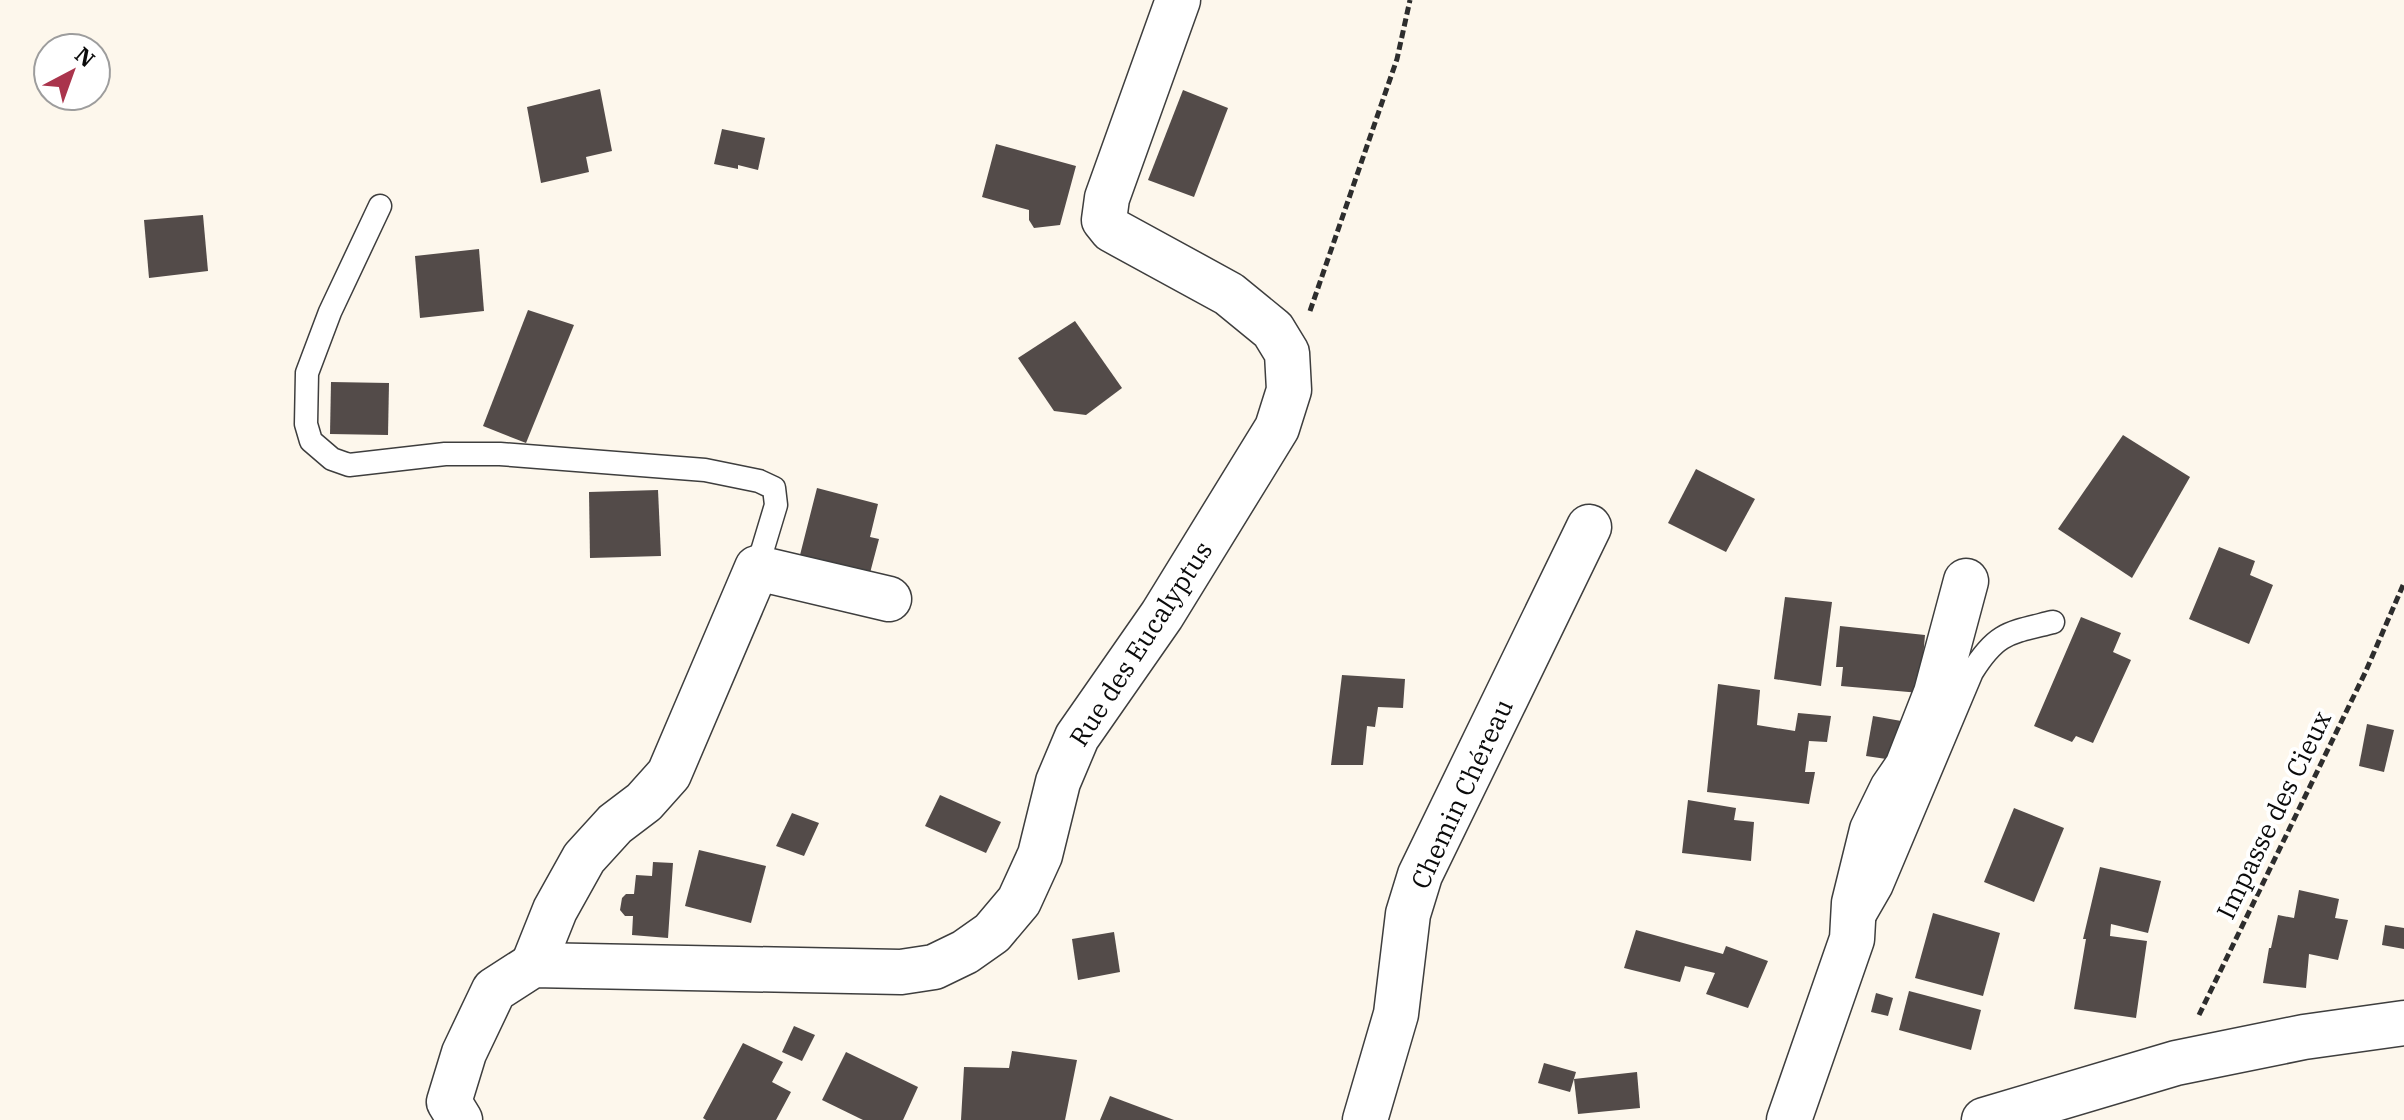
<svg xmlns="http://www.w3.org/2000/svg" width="2404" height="1120" font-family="'IBM Plex Serif',serif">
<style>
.building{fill:#534b49}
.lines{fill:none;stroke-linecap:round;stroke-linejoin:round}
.service-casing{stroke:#3e3e3e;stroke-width:25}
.minor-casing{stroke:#3e3e3e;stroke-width:47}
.tertiary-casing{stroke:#3e3e3e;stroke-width:47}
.path{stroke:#2d2d2d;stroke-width:5;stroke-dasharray:8 4;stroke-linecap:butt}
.service{stroke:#fff;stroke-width:22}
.minor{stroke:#fff;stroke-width:44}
.tertiary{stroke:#fff;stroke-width:44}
.labels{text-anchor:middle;stroke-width:8;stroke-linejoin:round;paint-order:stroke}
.street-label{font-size:26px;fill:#0b0b0b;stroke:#fff}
</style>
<rect width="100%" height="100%" fill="#fdf7ec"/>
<g class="building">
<polygon points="600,89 612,151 586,157 589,172 541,183 527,107"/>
<polygon points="1183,90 1228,108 1194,197 1148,180"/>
<polygon points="722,129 765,138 758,170 738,165 738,169 714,164"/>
<polygon points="996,144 1076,166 1060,225 1034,228 1029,220 1029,210 982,197"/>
<polygon points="203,215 208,271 149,278 144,220"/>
<polygon points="479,249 484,311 420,318 415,256"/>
<polygon points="528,310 574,325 526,443 483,426"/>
<polygon points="1075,321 1122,388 1086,415 1054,411 1018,358"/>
<polygon points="331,382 389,383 388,435 330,434"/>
<polygon points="2123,435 2190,477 2132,578 2058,529"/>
<polygon points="1696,469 1755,499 1726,552 1668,523"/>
<polygon points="817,488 878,504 870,537 879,539 870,573 800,555"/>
<polygon points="658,490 661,556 590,558 589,492"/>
<polygon points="2219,547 2255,561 2250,575 2273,585 2249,644 2189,619"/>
<polygon points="1785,597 1832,602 1821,686 1774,679"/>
<polygon points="2081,617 2121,633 2113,652 2131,660 2093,743 2076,736 2072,742 2034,726"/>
<polygon points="1840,626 1925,635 1920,693 1841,686 1843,667 1836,667"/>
<polygon points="1342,675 1405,679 1403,708 1378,707 1375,727 1367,726 1363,765 1331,765"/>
<polygon points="1718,684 1760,690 1757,725 1795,731 1798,713 1831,716 1827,742 1809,741 1805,772 1815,772 1809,804 1707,792"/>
<polygon points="1873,716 1907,722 1900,761 1866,756"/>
<polygon points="2367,724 2394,730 2384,772 2359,766"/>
<polygon points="940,795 1001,822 986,853 925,826"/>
<polygon points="1688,800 1736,808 1734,820 1754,822 1751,861 1682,853"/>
<polygon points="2014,808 2064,828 2034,902 1984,882"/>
<polygon points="792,813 819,823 804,856 776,846"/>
<polygon points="699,850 766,866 751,923 685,906"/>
<polygon points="653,862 673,863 668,938 632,935 633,916 625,916 620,910 622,898 626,894 634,894 636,875 652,876"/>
<polygon points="2100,867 2161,881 2148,933 2111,924 2110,936 2147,941 2136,1018 2074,1009 2086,939 2083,939"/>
<polygon points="2299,890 2339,899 2335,918 2348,920 2338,960 2309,954 2306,988 2263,983 2269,948 2271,948 2278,915 2294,918"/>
<polygon points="1933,913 2000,933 1983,996 1915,978"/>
<polygon points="2385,925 2404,928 2404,949 2382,945"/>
<polygon points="1636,930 1723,954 1726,946 1768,961 1748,1008 1706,994 1715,973 1685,966 1680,982 1624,968"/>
<polygon points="1114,932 1120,972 1078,980 1072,939"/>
<polygon points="1909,991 1981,1010 1971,1050 1899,1030"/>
<polygon points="1876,993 1893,998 1888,1016 1871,1012"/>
<polygon points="794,1026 815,1035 802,1061 782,1052"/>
<polygon points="743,1043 783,1062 772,1082 791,1092 776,1120 706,1120 703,1118"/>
<polygon points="1012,1051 1077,1060 1065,1120 961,1120 964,1067 1009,1068"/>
<polygon points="846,1052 918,1087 903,1120 863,1120 822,1100"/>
<polygon points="1544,1063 1576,1072 1570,1092 1538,1083"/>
<polygon points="1637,1072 1640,1108 1578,1114 1574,1079"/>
<polygon points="1110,1096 1174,1120 1100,1120"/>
</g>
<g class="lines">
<defs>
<g id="service">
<polyline points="380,206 330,312 307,373 306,424 311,441 332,459 349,465 445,454 500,454 705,470 759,481 774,488 776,505 757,568"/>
<path d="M1866 914 1881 888 1972 672C1997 632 2009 633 2053 622"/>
</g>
<g id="minor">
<polyline points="533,965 555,910 584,858 615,824 644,802 669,774 757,568 889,599"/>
<polyline points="460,1120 449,1102 464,1053 494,990 533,965 901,972 934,967 965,952 992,933 1019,901 1040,855 1058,782 1077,737 1162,615 1277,428 1289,390 1287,353 1273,330 1229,294 1112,230 1104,220 1107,198 1178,0"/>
<polyline points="1365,1120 1396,1014 1408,914 1420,875 1589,527"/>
<polyline points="1789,1120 1852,939 1854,903 1872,830 1892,789 1907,767 1936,693 1966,581"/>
</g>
<polyline id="tertiary" points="1984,1120 2176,1063 2304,1037 2404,1023"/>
</defs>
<use href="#service" class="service-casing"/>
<use href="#minor" class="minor-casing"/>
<use href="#tertiary" class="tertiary-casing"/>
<g class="path">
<polyline points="1310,311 1397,59 1410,0"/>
<polyline points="2199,1015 2365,673 2404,583"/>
</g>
<use href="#service" class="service"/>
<use href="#minor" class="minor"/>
<use href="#tertiary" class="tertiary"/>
</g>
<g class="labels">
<g class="street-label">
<text transform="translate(1141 644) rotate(-57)" y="9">Rue des Eucalyptus</text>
<text transform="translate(1462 794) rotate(-65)" y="9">Chemin Chéreau</text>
<text transform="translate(2274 815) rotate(-64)" y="9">Impasse des Cieux</text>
</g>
</g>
<g transform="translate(72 72) rotate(41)"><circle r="38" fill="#ffffff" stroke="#9d9d9d" stroke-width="2"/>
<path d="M0-6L14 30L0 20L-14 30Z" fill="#aa344c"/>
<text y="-12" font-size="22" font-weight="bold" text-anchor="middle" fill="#0b0b0b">N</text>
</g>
</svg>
